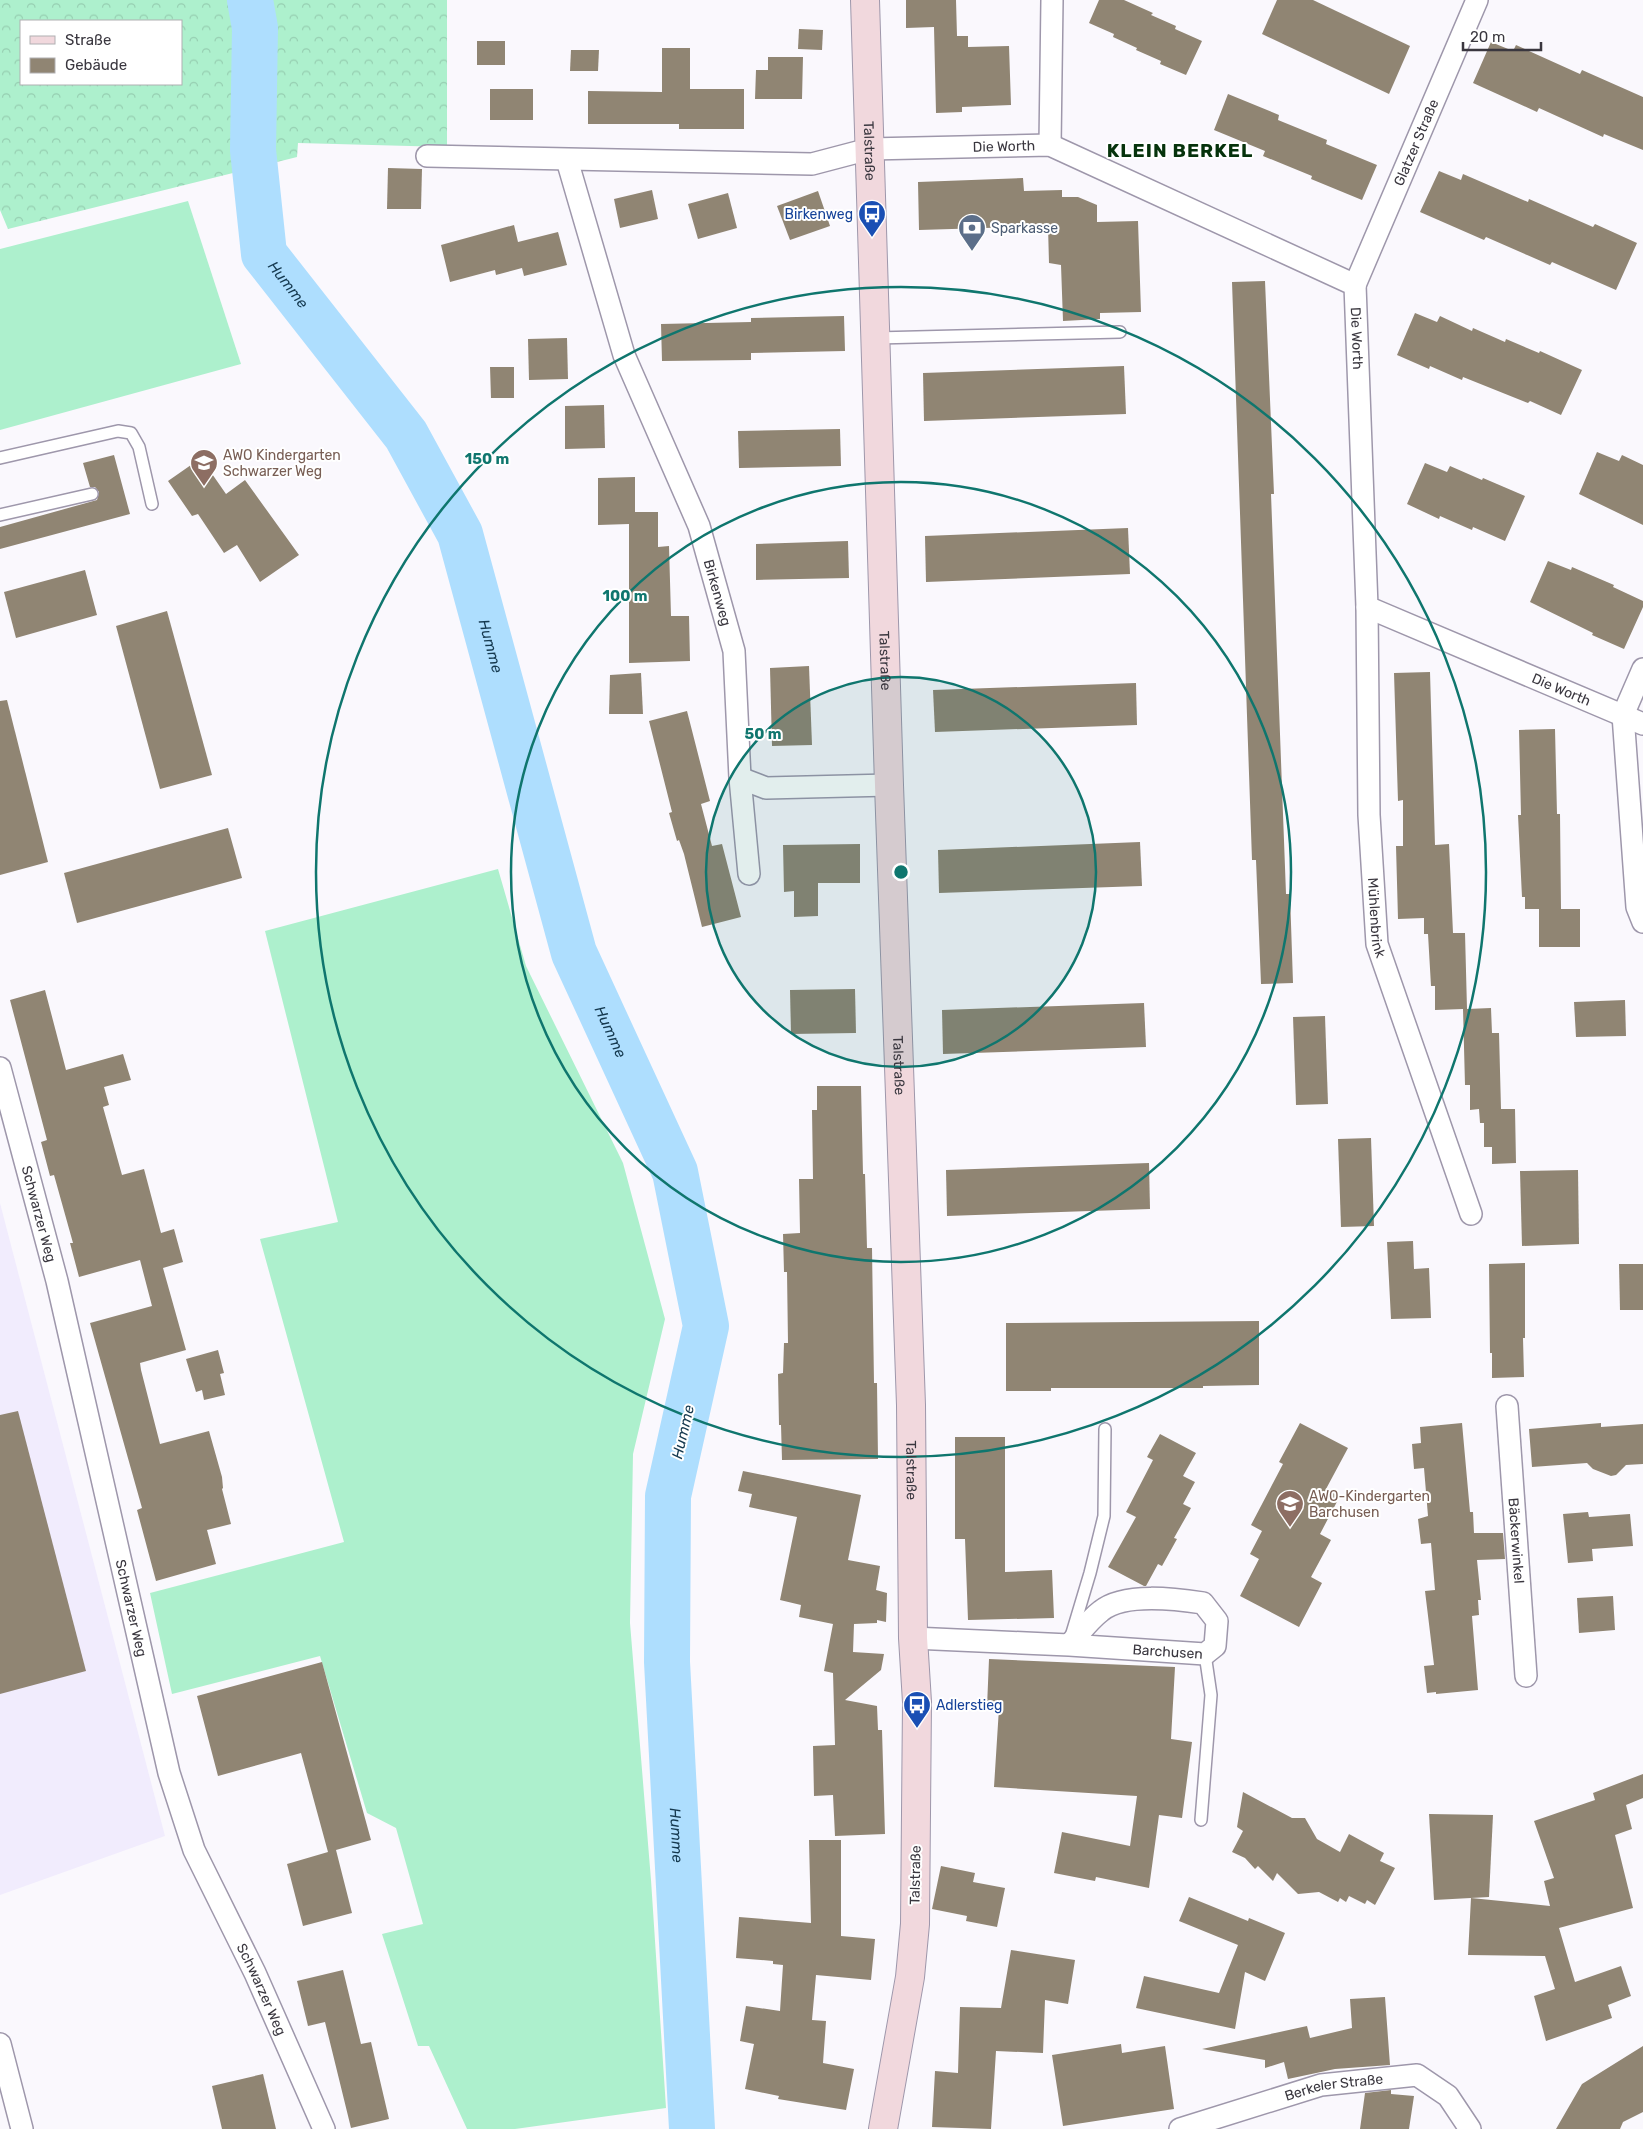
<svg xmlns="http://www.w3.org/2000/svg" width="1643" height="2129" font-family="Rubik,sans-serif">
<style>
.built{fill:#f1ecfd}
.grass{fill:#adf0cd}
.forest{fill:url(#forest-crowns);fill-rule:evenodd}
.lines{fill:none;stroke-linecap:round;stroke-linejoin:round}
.river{stroke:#aedefe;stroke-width:46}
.building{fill:#908573}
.lane-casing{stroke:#9e97ab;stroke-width:14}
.street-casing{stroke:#9e97ab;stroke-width:24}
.secondary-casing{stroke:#9e97ab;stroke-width:30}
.lane{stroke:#fff;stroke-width:11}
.street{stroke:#fff;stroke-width:21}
.secondary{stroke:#f1d8dd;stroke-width:28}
.ring{fill:none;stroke:#0f766e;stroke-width:2.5}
.labels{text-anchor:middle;stroke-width:4;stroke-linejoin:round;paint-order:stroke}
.street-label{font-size:14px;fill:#3a373f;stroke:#fff}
.transit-label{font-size:14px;fill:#164399;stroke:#fff;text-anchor:end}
.service-label{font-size:14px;fill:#4e5e75;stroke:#fff;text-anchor:start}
.education-label{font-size:14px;fill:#785e54;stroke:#fff;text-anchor:start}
.water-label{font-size:15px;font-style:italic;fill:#15394f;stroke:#fff}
.district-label{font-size:19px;font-weight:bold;letter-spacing:1px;fill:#06330c;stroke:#fff}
.centre{fill:#0f766e;stroke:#fff;stroke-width:2.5}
.ring-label{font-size:15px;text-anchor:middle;font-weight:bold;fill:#0f766e;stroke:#fff;stroke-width:4;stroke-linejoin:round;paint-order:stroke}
</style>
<defs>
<pattern id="forest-crowns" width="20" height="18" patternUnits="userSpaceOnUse" patternTransform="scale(1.25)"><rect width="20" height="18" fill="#adf0cd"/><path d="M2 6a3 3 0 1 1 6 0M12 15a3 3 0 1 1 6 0" fill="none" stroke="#96ceb1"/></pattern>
</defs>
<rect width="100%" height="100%" fill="#faf8fd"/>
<polygon class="built" points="0,1203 165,1836 0,1895"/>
<g class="grass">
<polygon points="188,201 241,364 0,430 0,249"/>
<polygon points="498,869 526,966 623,1163 665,1319 633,1454 630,1623 651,1880 666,2108 515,2129 467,2129 429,2046 418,2046 382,1934 423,1924 396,1828 367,1813 320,1656 172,1694 150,1593 344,1542 260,1239 338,1222 265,931"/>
</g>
<path class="forest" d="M0 0H447V147L298 143 297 157 8 229 0 210ZM21 21H181V84H21Z"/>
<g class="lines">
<path class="river" id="s1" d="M250 0 255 28 253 150 264 254 406 435 460 534 574 953 675 1172 706 1326 668 1496 667 1662 692 2129"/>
</g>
<g class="building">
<polygon points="906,0 956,0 957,36 968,36 968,47 1009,46 1011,105 962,107 962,112 936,113 934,27 906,28"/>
<polygon points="1099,0 1124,0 1153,13 1151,15 1176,26 1175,29 1202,41 1186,75 1160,64 1161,61 1136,50 1137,48 1113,37 1114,34 1089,23"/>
<polygon points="1277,0 1313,0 1410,46 1389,94 1262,34"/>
<polygon points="799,29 823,30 822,50 798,49"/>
<rect x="477" y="41" width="28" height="24"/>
<polygon points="1491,42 1513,51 1516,45 1580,74 1582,70 1643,97 1643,150 1604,134 1603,137 1539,108 1537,112 1473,83"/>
<polygon points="662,48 690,48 690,89 744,89 744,129 679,129 679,124 588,124 588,91 662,92"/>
<polygon points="571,50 599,50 598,71 570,71"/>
<polygon points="768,57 803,57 802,99 755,99 756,70 768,70"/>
<rect x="490" y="89" width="43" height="31"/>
<polygon points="1228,94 1279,115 1278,120 1327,140 1326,144 1377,165 1362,200 1311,179 1312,176 1263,156 1265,151 1214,130"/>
<polygon points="388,168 422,169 421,209 387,209"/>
<polygon points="1439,171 1461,180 1463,174 1528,202 1529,199 1593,227 1595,224 1637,243 1616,290 1552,262 1550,265 1486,237 1484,240 1420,212"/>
<polygon points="1023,178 1024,191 1062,190 1062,197 1078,197 1097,205 1097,222 1138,221 1141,312 1100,313 1100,319 1063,321 1061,265 1049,263 1048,226 919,230 918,182"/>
<polygon points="652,190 658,219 620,228 614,199"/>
<polygon points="818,191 830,226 790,240 777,206"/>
<polygon points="728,193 737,228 698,239 688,204"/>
<polygon points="514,225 518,242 558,232 567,265 524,276 522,268 496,275 495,270 450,282 441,245"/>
<polygon points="1265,281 1274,494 1271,494 1286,894 1290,894 1293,983 1261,984 1256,860 1252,860 1232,282"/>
<polygon points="1415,313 1437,322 1440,316 1472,331 1473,328 1505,342 1506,339 1539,353 1540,351 1582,370 1561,415 1530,401 1528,403 1463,377 1462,380 1430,366 1429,369 1397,355"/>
<polygon points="844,316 845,351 751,353 751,360 662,361 661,324 751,322 751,318"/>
<polygon points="567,338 568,379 529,380 528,339"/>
<polygon points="1124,366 1126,414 924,421 923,373"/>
<polygon points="490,367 514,367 514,398 491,398"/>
<polygon points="604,405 605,448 565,449 565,406"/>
<polygon points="840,429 841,466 739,468 738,431"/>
<polygon points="1597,452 1619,461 1622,455 1643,465 1643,525 1579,494"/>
<polygon points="114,455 130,514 0,549 0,527 97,500 99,492 95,487 90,487 83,463"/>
<polygon points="201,458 226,494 245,480 299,555 260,582 237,545 224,553 198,514 192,516 168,481"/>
<polygon points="1425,463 1447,472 1450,466 1482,480 1483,478 1525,496 1505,541 1473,527 1472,530 1440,516 1439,519 1407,504"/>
<polygon points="635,477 635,512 658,512 658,547 669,546 671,616 689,616 690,661 629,663 629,524 598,525 598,478"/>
<polygon points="1128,528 1130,574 926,582 925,536"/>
<polygon points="848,541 849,578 756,580 756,544"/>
<polygon points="1548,561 1571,570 1572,567 1614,585 1613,587 1643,601 1643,607 1624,649 1592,635 1593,633 1530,602"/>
<polygon points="85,570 97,615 16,638 4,592"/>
<polygon points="167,611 212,775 160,789 116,626"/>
<polygon points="809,666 812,745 772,746 770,668"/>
<polygon points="1430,672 1435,845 1449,844 1453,933 1465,933 1467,1009 1491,1008 1492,1033 1499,1033 1501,1109 1515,1109 1516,1163 1492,1164 1492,1147 1484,1147 1484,1123 1480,1123 1479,1109 1470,1110 1470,1085 1465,1085 1463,1009 1435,1010 1435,986 1431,986 1428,934 1424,934 1424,918 1398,919 1396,846 1403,846 1403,800 1398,801 1394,673"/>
<polygon points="641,673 643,714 609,714 610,675"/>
<polygon points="1136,683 1137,725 935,732 933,690"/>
<polygon points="7,700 48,862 0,875 0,701"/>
<polygon points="687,711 710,801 701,804 712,846 722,844 741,917 702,927 684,854 679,840 677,841 669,813 672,812 649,721"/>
<polygon points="1555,729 1557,814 1560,814 1561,909 1580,909 1580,947 1539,947 1539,909 1525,909 1525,897 1522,897 1518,815 1521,815 1519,730"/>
<polygon points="228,828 242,878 77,923 64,873"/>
<polygon points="1140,842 1142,886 939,893 938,850"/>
<polygon points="860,844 860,883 818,883 818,916 794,917 794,891 784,892 783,845"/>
<polygon points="855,989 856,1033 791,1034 790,990"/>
<polygon points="45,990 66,1070 123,1054 131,1080 104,1087 109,1105 103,1107 122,1175 144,1169 161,1233 174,1229 183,1262 163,1268 186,1350 140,1363 141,1370 160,1444 209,1431 222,1477 223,1488 222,1489 231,1524 207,1530 216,1564 156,1581 137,1510 142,1508 90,1323 152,1306 140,1260 79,1277 70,1243 73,1243 54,1175 50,1176 41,1142 47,1140 10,1000"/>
<polygon points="1625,1000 1626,1036 1576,1037 1574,1002"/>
<polygon points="1144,1003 1146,1047 943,1054 942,1010"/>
<polygon points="1325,1016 1328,1104 1296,1105 1293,1017"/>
<polygon points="817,1086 861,1086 863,1174 865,1174 867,1248 872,1248 874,1383 877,1383 878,1459 782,1460 781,1425 779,1425 778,1374 783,1373 784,1343 788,1343 787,1272 784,1272 783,1234 800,1233 799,1179 813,1179 812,1110 817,1110"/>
<polygon points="1371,1138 1374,1226 1341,1227 1338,1139"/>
<polygon points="1149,1163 1150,1209 947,1216 946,1170"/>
<polygon points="1578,1170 1579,1244 1522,1246 1520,1171"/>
<polygon points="1413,1241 1414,1269 1429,1268 1431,1318 1391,1319 1387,1242"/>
<polygon points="1525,1263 1525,1338 1523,1338 1524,1377 1492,1378 1492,1353 1490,1353 1489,1264"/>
<polygon points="1619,1264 1643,1264 1643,1310 1620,1310"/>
<polygon points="1259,1321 1259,1385 1203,1386 1203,1388 1051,1388 1051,1391 1006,1391 1006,1323"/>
<polygon points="218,1350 224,1373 220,1374 225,1395 204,1400 202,1390 196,1392 186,1359"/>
<polygon points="18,1411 86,1671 0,1694 0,1415"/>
<polygon points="1300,1423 1348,1448 1326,1489 1340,1496 1320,1534 1331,1540 1311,1577 1322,1583 1299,1627 1240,1596 1259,1559 1250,1554 1262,1531 1251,1525 1283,1464 1279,1462"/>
<polygon points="1462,1423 1470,1512 1473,1512 1474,1533 1503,1533 1505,1559 1477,1560 1481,1600 1478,1600 1479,1615 1472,1616 1478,1690 1436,1694 1436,1692 1427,1693 1424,1666 1434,1665 1425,1591 1435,1590 1431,1543 1421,1544 1418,1519 1428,1516 1424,1468 1414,1469 1412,1444 1421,1443 1420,1427"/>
<polygon points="1601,1423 1601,1427 1643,1424 1643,1464 1626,1465 1616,1475 1611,1476 1593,1469 1587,1463 1532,1467 1529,1429"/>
<polygon points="1160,1434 1196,1453 1183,1476 1195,1482 1183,1504 1191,1508 1174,1538 1177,1539 1162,1566 1158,1564 1146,1586 1144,1586 1108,1567 1136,1517 1126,1512 1153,1460 1147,1457"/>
<polygon points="955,1437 1005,1437 1005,1572 1052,1570 1054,1618 968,1620 965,1539 955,1539"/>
<polygon points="743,1471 861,1495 848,1560 880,1566 876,1590 887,1593 886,1622 877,1620 877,1623 854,1624 853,1652 884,1654 881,1670 845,1700 877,1706 878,1730 882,1730 885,1834 835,1836 833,1795 814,1796 813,1746 835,1745 833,1673 824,1671 833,1624 799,1617 801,1605 780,1600 797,1517 749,1507 752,1494 738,1491"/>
<polygon points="1588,1512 1589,1517 1630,1514 1633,1546 1592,1549 1593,1561 1568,1563 1563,1514"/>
<polygon points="1613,1596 1615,1630 1579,1633 1577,1598"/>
<polygon points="989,1659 1175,1667 1171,1739 1192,1742 1182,1818 1159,1815 1149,1888 1096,1877 1095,1881 1054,1873 1062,1832 1130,1846 1137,1796 994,1787 999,1708 987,1707"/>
<polygon points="322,1662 371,1840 336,1850 352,1913 303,1926 287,1864 328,1852 301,1753 218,1776 197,1696"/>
<polygon points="1643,1774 1643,1798 1626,1805 1632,1829 1615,1835 1633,1908 1559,1928 1575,1982 1621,1966 1631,1996 1608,2005 1612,2018 1546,2041 1534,1996 1555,1989 1545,1956 1468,1955 1471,1898 1550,1906 1544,1881 1554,1878 1534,1821 1595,1800 1593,1793"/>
<polygon points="1243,1792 1292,1818 1305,1818 1317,1839 1340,1852 1349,1834 1384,1853 1380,1861 1395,1868 1375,1905 1367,1900 1365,1904 1349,1896 1346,1902 1340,1898 1338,1902 1319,1892 1298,1894 1277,1873 1273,1881 1258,1866 1255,1869 1245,1858 1232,1852 1243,1831 1237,1827"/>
<polygon points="1429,1814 1493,1815 1489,1897 1434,1900"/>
<polygon points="809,1840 841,1840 841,1936 875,1939 871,1980 816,1975 812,2020 826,2021 823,2063 854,2069 846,2110 778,2099 779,2096 745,2089 754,2044 740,2041 746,2006 780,2011 783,1965 773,1964 773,1961 736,1958 739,1917 811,1923"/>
<polygon points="941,1866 975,1873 973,1882 1005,1888 997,1927 966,1921 967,1916 932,1909"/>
<polygon points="1189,1897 1248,1921 1249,1918 1285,1933 1265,1981 1245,1972 1235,2029 1136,2008 1144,1976 1219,1993 1238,1945 1179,1921"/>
<polygon points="1011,1950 1075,1960 1068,2004 1045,2000 1043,2053 996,2051 991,2129 932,2127 935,2071 958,2073 960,2007 1001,2008"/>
<polygon points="343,1970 361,2044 371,2042 389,2119 351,2128 325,2022 308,2026 297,1981"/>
<polygon points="1385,1997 1390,2065 1335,2069 1288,2079 1284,2062 1265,2068 1265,2060 1202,2049 1307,2026 1310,2038 1352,2028 1350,1999"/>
<polygon points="1121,2044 1122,2053 1165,2046 1174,2109 1063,2126 1052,2055"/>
<polygon points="1643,2046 1643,2112 1623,2122 1620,2129 1556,2129 1582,2084"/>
<polygon points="263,2074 276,2129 222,2129 212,2086"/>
<polygon points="1391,2090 1391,2094 1414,2096 1409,2129 1360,2129 1365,2093"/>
</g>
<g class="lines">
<defs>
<g id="lane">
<polyline points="876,338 1120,332"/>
<polyline points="0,458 118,431 131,433 139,447 152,504"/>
<polyline points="0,515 92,494"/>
<polyline points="1072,1633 1090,1573 1104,1516 1105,1429"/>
<polyline points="1201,1820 1211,1695 1205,1654"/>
</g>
<g id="street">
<polyline points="1050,145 1052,0"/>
<path id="s2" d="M427 156 812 164 869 149 1050 145 1355 285 1367 607 1643 724"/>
<path id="s3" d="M567 160 624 355 699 526 734 651 740 778 749 874"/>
<path id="s4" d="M1355 285 1477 0"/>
<path id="s5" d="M1367 607 1369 815 1377 944 1471 1214"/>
<polyline points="1643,669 1623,715 1637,907 1643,922"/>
<polyline points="740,778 766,788 889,785"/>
<path id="s6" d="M0 1068 57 1281 169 1773 194 1850 255 1973 324 2129"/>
<path id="s7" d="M1507 1406 1526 1676"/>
<path id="s8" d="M913 1638 1069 1645 1205 1654 1215 1646 1217 1621 1203 1603C1176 1599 1124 1592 1101 1611 1089 1620 1079 1634 1069 1645"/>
<polyline points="0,2044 22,2129"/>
<path id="s9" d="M1180 2129 1321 2085 1417 2075 1448 2096 1470 2129"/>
</g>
<g id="secondary">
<path id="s10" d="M865 0 889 785 911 1405 913 1638 917 1702 915 1924 910 1977 883 2129"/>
</g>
</defs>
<use href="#lane" class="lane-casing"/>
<use href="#street" class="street-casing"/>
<use href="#secondary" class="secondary-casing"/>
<use href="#lane" class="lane"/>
<use href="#street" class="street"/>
<use href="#secondary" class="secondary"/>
</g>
<circle cx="901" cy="872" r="195" fill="#0f766e" fill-opacity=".12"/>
<g class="ring">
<circle cx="901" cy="872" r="195"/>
<circle cx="901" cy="872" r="390"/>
<circle cx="901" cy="872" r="585"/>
</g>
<defs>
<symbol id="bus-pin" viewBox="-11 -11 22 30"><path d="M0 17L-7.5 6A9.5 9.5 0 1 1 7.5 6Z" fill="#1a4fb4" stroke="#fff"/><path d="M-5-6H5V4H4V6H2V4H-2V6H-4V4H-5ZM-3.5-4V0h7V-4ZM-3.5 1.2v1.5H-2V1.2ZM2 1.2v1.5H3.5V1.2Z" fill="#fff"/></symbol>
<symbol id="bank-pin" viewBox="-11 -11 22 30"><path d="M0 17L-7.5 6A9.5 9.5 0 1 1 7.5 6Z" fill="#5c6f8a" stroke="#fff"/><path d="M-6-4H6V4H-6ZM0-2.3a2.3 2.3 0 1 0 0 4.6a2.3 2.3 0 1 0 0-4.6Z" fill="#fff"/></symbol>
<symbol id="school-pin" viewBox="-11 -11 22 30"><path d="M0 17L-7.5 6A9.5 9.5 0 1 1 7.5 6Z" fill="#8d6e63" stroke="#fff"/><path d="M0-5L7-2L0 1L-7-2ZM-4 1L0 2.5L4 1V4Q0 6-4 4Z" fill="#fff"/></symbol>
</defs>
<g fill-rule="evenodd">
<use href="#bus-pin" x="856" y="198" width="32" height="43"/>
<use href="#bank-pin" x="956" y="212" width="32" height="43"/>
<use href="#school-pin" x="188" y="447" width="32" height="43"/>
<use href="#school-pin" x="1274" y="1488" width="32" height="43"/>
<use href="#bus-pin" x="901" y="1689" width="32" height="43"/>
</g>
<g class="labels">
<g class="street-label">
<text dy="5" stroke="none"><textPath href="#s4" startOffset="155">Glatzer Straße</textPath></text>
<text dy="5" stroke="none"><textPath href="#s2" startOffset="579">Die Worth</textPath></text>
<text dy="5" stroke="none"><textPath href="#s10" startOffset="151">Talstraße</textPath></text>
<text dy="5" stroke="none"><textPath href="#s2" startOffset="1014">Die Worth</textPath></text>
<text dy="5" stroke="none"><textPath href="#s3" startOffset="459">Birkenweg</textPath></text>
<text dy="5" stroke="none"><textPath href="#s10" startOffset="661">Talstraße</textPath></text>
<text dy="5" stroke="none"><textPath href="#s2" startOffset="1494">Die Worth</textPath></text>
<text dy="5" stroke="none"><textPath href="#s5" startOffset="311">Mühlenbrink</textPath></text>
<text dy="5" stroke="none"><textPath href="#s10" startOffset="1066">Talstraße</textPath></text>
<text dy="5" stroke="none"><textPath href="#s6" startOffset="151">Schwarzer Weg</textPath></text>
<text dy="5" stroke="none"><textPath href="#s10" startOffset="1471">Talstraße</textPath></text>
<text dy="5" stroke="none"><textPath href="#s7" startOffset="135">Bäckerwinkel</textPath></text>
<text dy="5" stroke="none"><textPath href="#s6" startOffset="556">Schwarzer Weg</textPath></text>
<text dy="5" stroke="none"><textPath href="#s8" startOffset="255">Barchusen</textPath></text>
<text transform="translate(915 1875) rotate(-89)" y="5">Talstraße</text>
<text dy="5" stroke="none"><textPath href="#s6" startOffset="961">Schwarzer Weg</textPath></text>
<text dy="5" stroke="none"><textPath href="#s9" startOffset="160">Berkeler Straße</textPath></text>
</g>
<g class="transit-label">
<text x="853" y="219">Birkenweg</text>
<text x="936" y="1710" text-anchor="start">Adlerstieg</text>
</g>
<g class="service-label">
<text x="991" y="233">Sparkasse</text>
</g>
<g class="education-label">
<text x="223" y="460">AWO Kindergarten<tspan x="223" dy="16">Schwarzer Weg</tspan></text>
<text x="1309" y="1501">AWO-Kindergarten<tspan x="1309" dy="16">Barchusen</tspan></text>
</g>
<g class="water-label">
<text dy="5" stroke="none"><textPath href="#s1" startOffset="294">Humme</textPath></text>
<text dy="5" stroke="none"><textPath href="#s1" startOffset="714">Humme</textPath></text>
<text dy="5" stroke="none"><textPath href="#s1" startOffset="1119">Humme</textPath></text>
<text transform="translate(683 1432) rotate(-77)" y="5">Humme</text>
<text dy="5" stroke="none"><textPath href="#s1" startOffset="1944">Humme</textPath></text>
</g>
<g class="district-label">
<text x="1180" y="157">KLEIN BERKEL</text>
</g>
</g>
<circle cx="901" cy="872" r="8" class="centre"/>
<g class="ring-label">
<text x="487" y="464">150 m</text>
<text x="625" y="601">100 m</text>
<text x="763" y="739">50 m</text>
</g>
<rect x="20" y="20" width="162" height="65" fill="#ffffff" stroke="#b0afb2"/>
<rect x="30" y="36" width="25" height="8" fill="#f1d8dd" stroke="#b0afb2"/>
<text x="65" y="45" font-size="15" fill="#3a373f">Straße</text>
<rect x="30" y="58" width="25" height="15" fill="#908573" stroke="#b0afb2"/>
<text x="65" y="70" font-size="15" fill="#3a373f">Gebäude</text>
<path d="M1463 42v8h78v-8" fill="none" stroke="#3a373f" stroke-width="2.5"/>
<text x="1470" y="42" font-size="15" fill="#3a373f" stroke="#ffffff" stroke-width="4" paint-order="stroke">20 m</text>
</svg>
